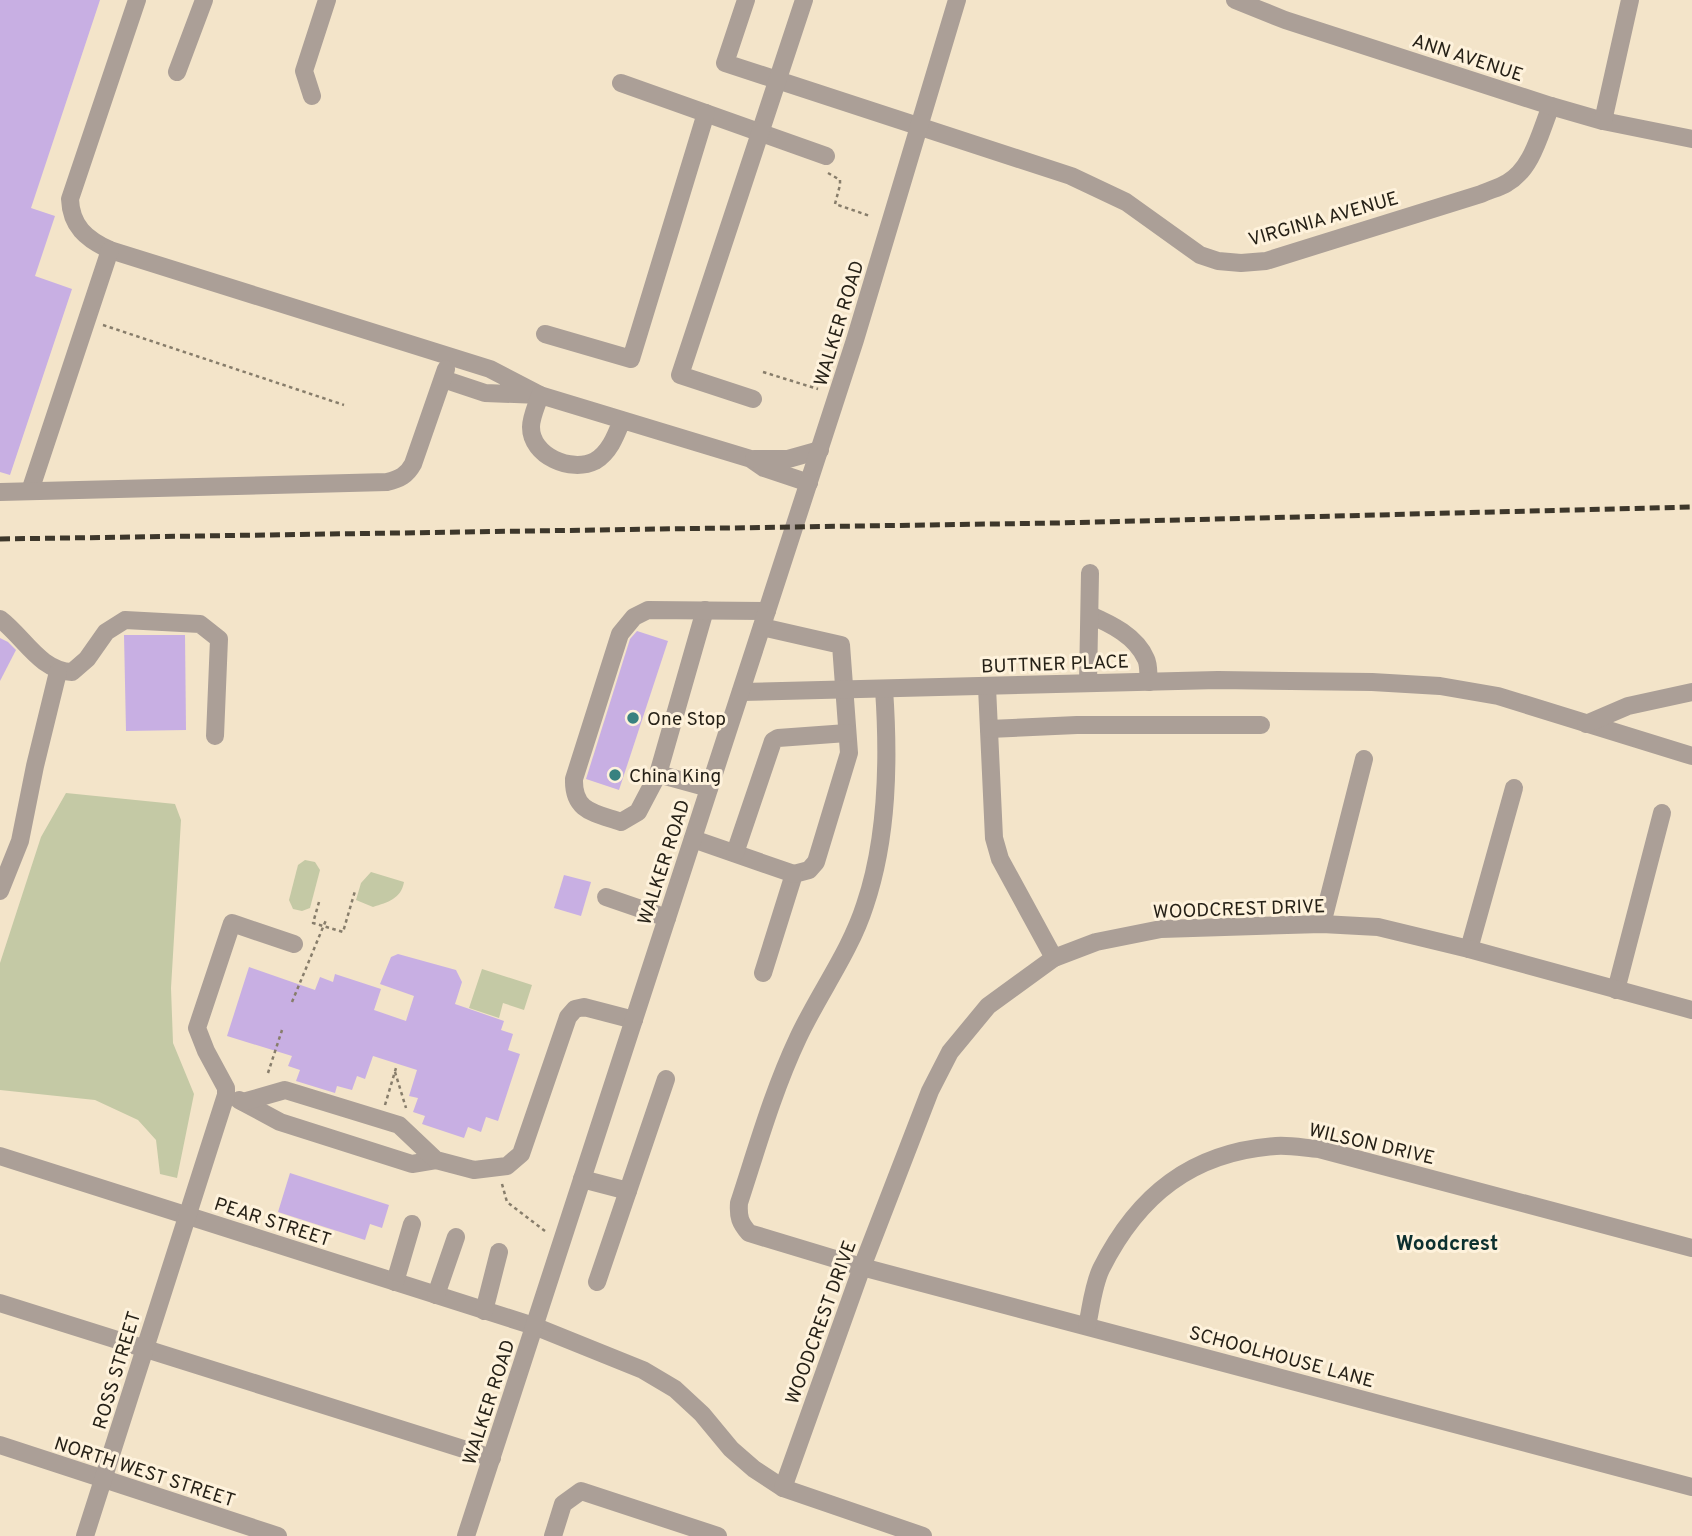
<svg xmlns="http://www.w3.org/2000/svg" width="1692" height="1536" font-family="Overpass,sans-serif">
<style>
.green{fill:#c4c9a5}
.building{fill:#c8afe3}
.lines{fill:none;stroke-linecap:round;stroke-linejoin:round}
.path{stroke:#877d6b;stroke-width:2.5;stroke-dasharray:3.5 3.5;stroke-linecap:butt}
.minor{stroke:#ab9f97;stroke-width:18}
.rail{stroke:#3d372b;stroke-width:5;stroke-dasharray:10 5;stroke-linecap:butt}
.poi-dot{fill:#388180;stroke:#fef2dc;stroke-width:2.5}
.labels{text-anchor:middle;stroke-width:6;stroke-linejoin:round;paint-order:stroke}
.street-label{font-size:19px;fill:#262117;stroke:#fef2dc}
.poi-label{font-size:19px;fill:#262117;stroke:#fef2dc;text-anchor:start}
.neighbourhood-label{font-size:21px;font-weight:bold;fill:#0c302f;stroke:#fef2dc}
</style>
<rect width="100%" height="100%" fill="#f3e4c9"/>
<g class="green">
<polygon points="66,793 175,804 181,820 171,988 173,1043 194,1094 177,1178 160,1174 156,1140 138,1120 95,1100 0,1090 0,963 41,837"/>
<polygon points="305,860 315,862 320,870 310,908 302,911 293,909 289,900 298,865"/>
<path d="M371 872 404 882C401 899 388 902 373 907L356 900 361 883Z"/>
<polygon points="482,969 532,985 524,1010 503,1003 499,1018 469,1008"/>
</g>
<g class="building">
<polygon points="0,0 100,0 31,208 55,216 35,276 72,289 10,475 0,472"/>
<polygon points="637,631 668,641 619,790 586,779 630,639"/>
<polygon points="124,635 185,635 186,730 126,731"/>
<polygon points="0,638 8,642 16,650 0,681"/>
<polygon points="564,875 591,882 581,916 554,908"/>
<polygon points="398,954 456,970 462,982 455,1004 504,1021 501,1030 513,1034 508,1050 520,1054 498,1121 486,1117 481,1132 468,1127 464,1138 422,1124 425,1116 413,1112 418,1098 409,1096 417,1070 373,1056 365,1079 357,1076 352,1090 337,1086 335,1093 296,1081 300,1070 288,1066 292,1056 227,1036 249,967 315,990 320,977 333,982 335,974 381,989 374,1010 406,1021 414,996 380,984 391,957"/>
<polygon points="290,1173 389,1205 382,1228 370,1224 365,1240 278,1212"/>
</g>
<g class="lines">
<g class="path">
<polyline points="828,173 840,180 840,185 835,204 870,216"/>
<polyline points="103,325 344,405"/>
<polyline points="763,372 818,389"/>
<polyline points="319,902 313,923 343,932 355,891"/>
<polyline points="292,1002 326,920"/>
<polyline points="395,1072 406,1108"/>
<polyline points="268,1073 282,1030"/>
<polyline points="385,1105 396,1068"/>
<polyline points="502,1184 507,1202 545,1231"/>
</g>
<g class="minor">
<path d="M137 0 70 199C71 226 86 239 110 250L490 369 540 395 485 393 443 379"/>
<path d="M746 0 725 63 1071 176 1126 202 1200 255 1218 261 1241 263 1266 261 1481 194C1489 190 1499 188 1507 183 1533 168 1540 132 1551 106"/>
<polyline points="1235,0 1285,20 1551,106 1603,121 1692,139"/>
<polyline points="177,72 204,0"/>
<polyline points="621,83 826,156"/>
<polyline points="312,96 304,71 327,0"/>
<polyline points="1603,121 1630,0"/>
<polyline points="545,334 631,359 706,113"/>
<polyline points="753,399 680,375 804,0"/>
<path d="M622 420C616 435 610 452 595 461 571 473 531 456 531 427 531 417 537 405 540 395L751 459 764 468 809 483"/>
<polyline points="754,459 788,459 820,450"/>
<polyline points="30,491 110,250"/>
<path d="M0 492 387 482C400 479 407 475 413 464L446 369"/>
<path d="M1090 615C1111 624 1136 636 1146 659 1149 665 1148 675 1149 682"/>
<path d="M0 619C24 637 40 671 72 672L87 659 106 632 125 620 200 624 219 639 215 736"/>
<polyline points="762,627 841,645 849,753 816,862 809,870 794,874 763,973"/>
<polyline points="1088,683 1090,573"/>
<polyline points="987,687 994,838 1000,859 1054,958"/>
<path d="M884 689C889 760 888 837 865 905 850 952 819 993 798 1038 773 1091 757 1148 739 1203 738 1217 740 1223 749 1233L862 1267 1692 1487"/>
<polyline points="741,692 1218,680 1372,682 1440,686 1498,696 1692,756"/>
<polyline points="1586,724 1628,706 1692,692"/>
<polyline points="989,729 1077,725 1261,725"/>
<polyline points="658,774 705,610"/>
<path d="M709 788 658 774 638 812 621 822C595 813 573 812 574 779L620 634 634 617 648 610 767 611"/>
<polyline points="693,839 794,874"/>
<polyline points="735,853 773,741 778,738 847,733"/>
<polyline points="0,891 20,841 35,766 58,672"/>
<polyline points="606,897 667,918"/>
<polyline points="1322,924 1364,759"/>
<polyline points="1469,949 1514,788"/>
<polyline points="1616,990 1662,813"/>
<polyline points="239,1100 280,1122 412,1164 436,1160"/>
<polyline points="243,1102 285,1090 399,1125 436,1160 474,1170 507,1166 521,1154 568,1017 575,1009 584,1007 634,1020"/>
<polyline points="0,1156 534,1326 643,1370 675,1389 702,1414 731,1449 754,1469 783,1488 923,1536"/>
<polyline points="582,1179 628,1191"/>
<polyline points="395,1282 412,1224"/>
<polyline points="597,1282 666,1079"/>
<polyline points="436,1295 456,1237"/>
<polyline points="0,1303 492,1458"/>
<polyline points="484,1311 499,1252"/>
<path d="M1087 1326C1091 1308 1093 1286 1101 1269 1138 1195 1192 1152 1276 1146 1290 1145 1305 1148 1319 1149L1692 1248"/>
<polyline points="0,1445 278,1536"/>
<polyline points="783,1488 862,1267 930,1091 950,1052 988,1006 1054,958 1096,942 1161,929 1322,924 1378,927 1469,949 1692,1010"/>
<polyline points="85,1536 226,1095 226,1088 206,1051 197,1028 232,923 294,944"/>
<polyline points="466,1536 855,340 957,0"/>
<polyline points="553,1536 563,1504 581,1491 718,1536"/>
</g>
<polyline class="rail" points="0,539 1058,523 1692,507"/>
</g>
<g class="poi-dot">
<circle cx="633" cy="718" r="7"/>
<circle cx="615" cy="775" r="7"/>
</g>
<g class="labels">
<g class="street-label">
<text transform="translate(1468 57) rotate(18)" y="7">ANN AVENUE</text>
<text transform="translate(1323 218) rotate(-16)" y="7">VIRGINIA AVENUE</text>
<text transform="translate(838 323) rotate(-73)" y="7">WALKER ROAD</text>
<text transform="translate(1055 663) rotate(-2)" y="7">BUTTNER PLACE</text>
<text transform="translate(663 862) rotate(-72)" y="7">WALKER ROAD</text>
<text transform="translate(1239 908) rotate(-2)" y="7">WOODCREST DRIVE</text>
<text transform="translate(1372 1143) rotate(13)" y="7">WILSON DRIVE</text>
<text transform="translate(273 1221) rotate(18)" y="7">PEAR STREET</text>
<text transform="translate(820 1322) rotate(-70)" y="7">WOODCREST DRIVE</text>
<text transform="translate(1282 1356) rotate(15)" y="7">SCHOOLHOUSE LANE</text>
<text transform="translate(116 1370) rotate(-73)" y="7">ROSS STREET</text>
<text transform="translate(488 1402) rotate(-72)" y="7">WALKER ROAD</text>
<text transform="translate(145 1471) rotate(18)" y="7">NORTH WEST STREET</text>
</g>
<g class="poi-label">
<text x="647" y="725">One Stop</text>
<text x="629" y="782">China King</text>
</g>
<g class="neighbourhood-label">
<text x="1447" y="1250">Woodcrest</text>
</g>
</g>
</svg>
